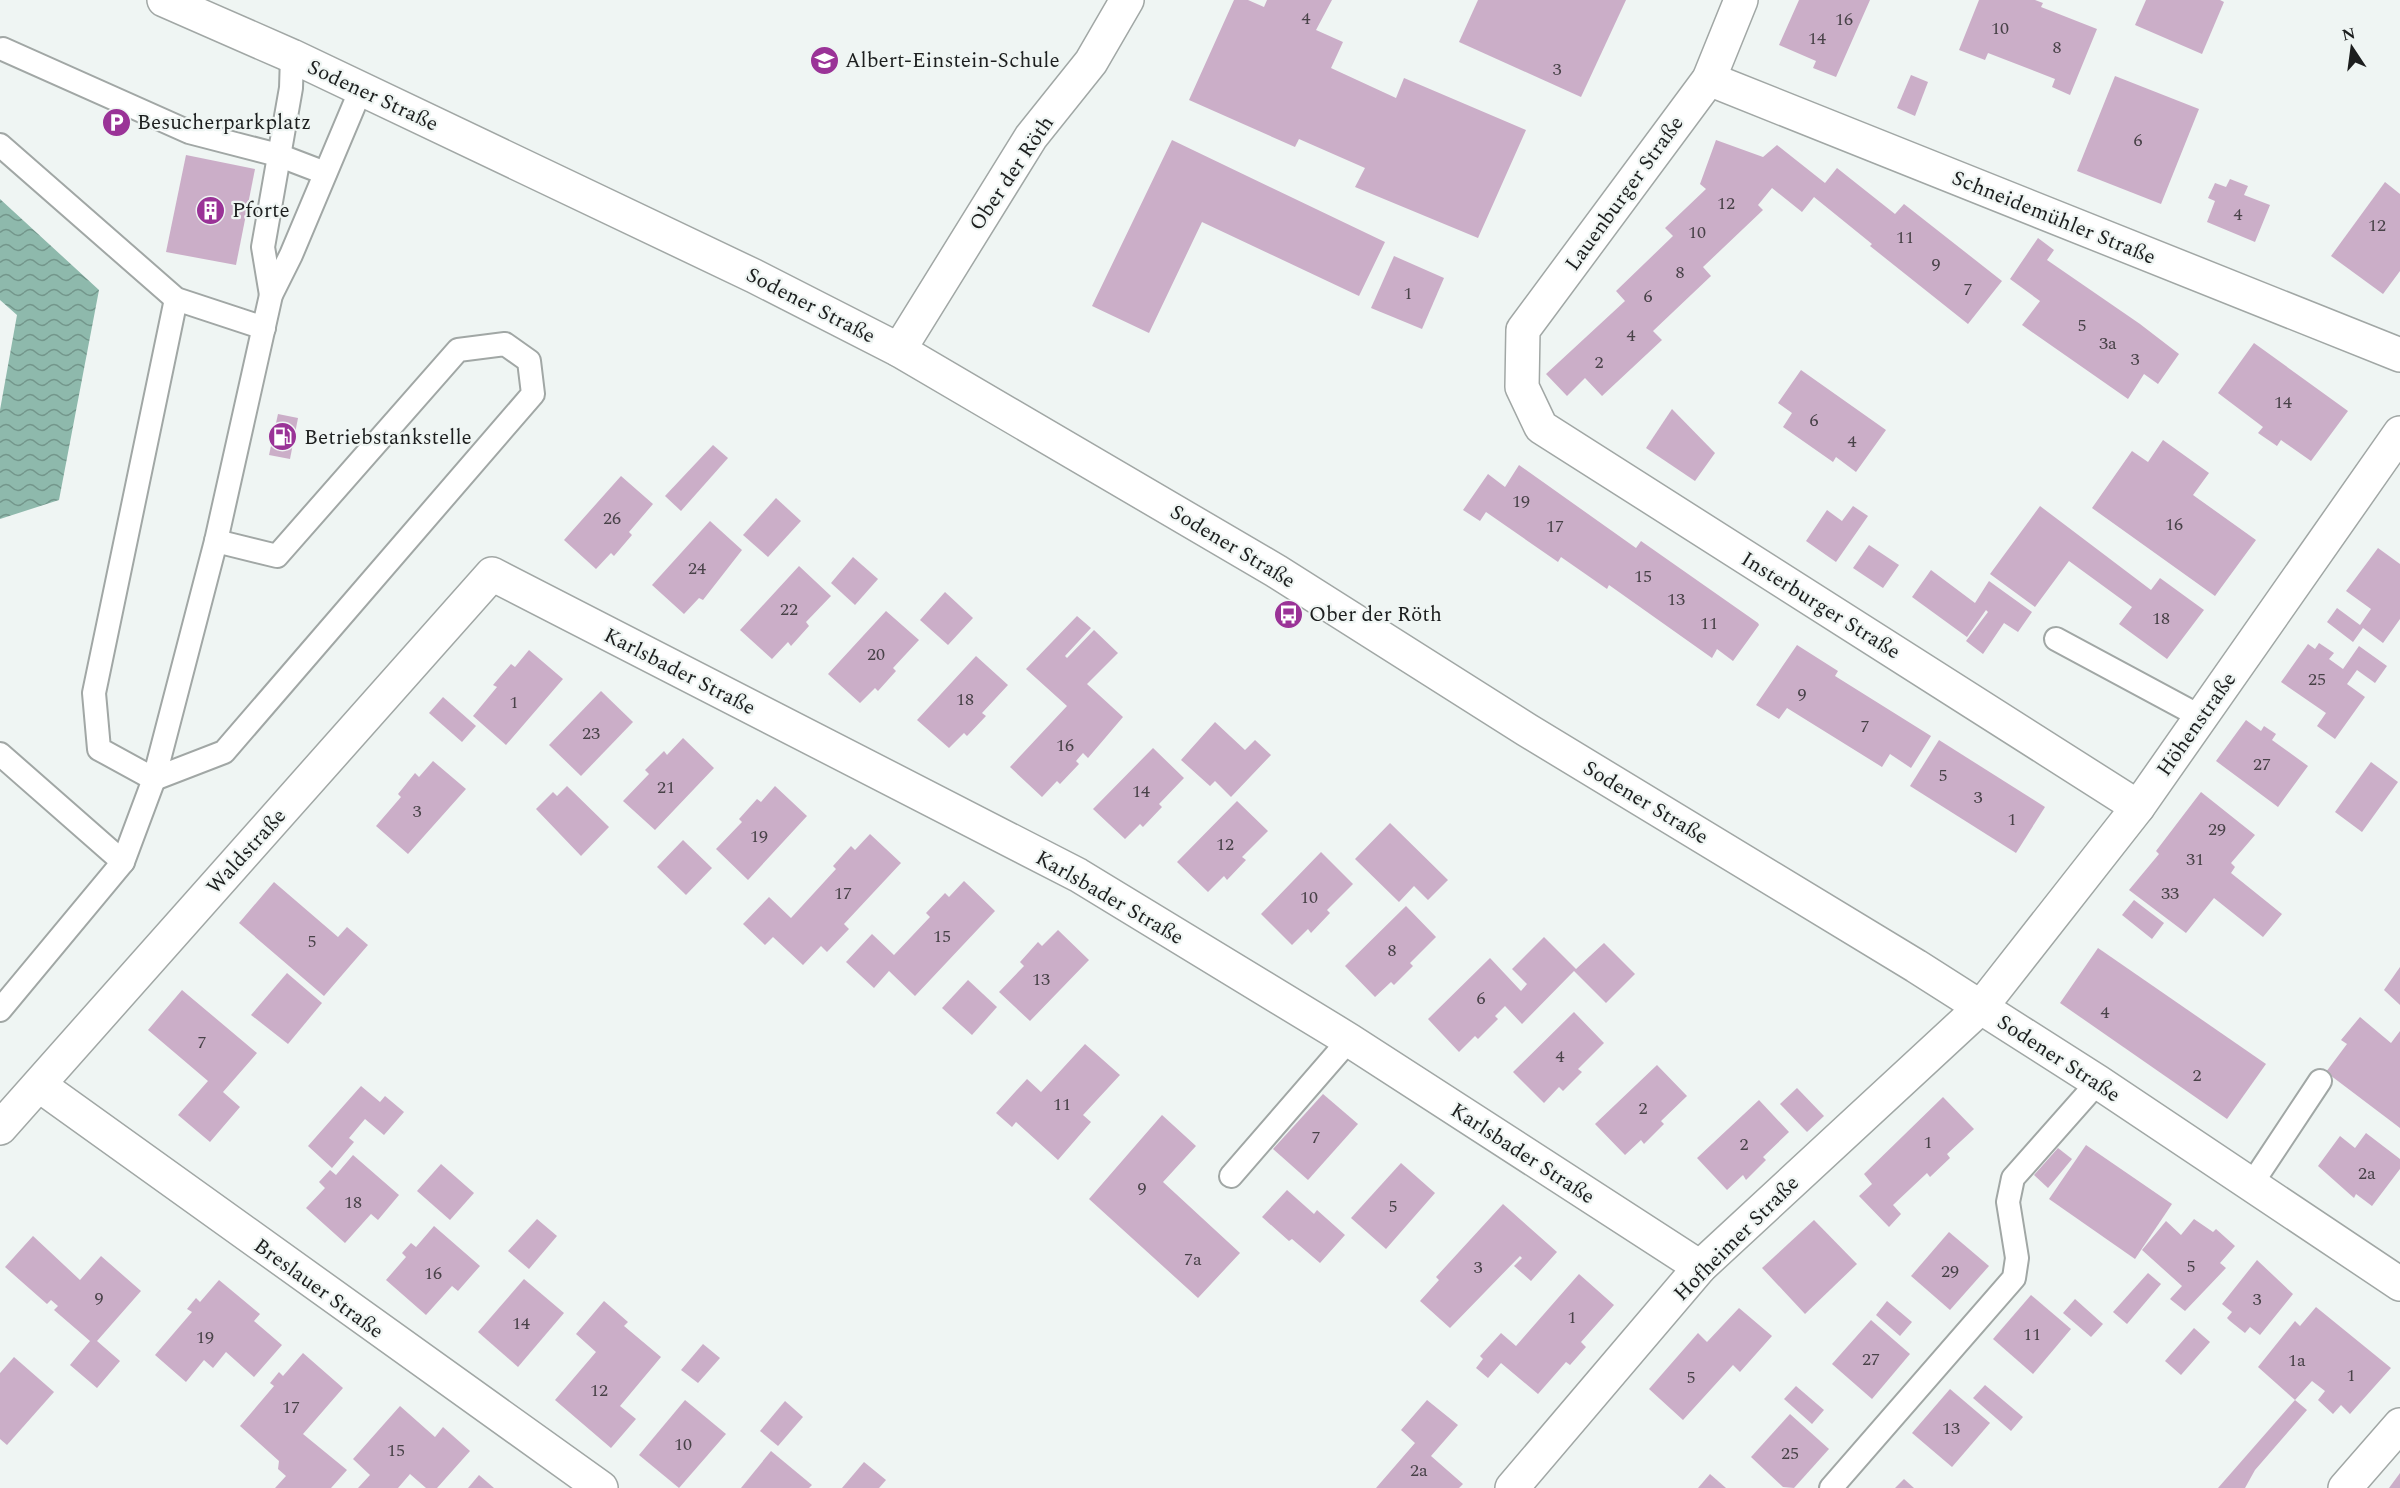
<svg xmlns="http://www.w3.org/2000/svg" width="2400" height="1488" font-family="Spectral,serif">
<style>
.water{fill:url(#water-waves)}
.building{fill:#cbaec8}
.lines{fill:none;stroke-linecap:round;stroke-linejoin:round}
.service-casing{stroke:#a1a7a5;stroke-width:26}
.minor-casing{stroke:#a1a7a5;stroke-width:36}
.tertiary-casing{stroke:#a1a7a5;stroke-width:36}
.service{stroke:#fff;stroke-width:22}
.minor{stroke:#fff;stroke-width:33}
.tertiary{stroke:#fff;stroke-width:33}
.labels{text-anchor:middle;stroke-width:4.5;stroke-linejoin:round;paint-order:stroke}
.number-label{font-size:18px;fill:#484248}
.poi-label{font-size:21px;fill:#1c1e1e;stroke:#eff5f3;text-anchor:start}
.street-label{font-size:21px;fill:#1c1e1e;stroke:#eff5f3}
</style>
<defs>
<pattern id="water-waves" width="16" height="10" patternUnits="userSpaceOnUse" patternTransform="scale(1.5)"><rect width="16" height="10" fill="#8eb9ac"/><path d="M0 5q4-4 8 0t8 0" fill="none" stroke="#73968b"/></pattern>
</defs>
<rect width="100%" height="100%" fill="#eff5f3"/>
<polygon class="water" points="0,199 99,290 59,500 0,519 0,410 17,315 0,300"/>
<g class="building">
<polygon points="1234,0 1248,0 1264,7 1267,0 1332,0 1316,30 1343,42 1331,68 1396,98 1404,78 1526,130 1478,238 1355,187 1365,168 1299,139 1295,147 1189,100"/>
<polygon points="1478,0 1626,0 1581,97 1459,42"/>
<polygon points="1799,0 1870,0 1836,77 1813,68 1816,61 1779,45"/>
<polygon points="1979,0 2035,0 2043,3 2041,7 2097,29 2070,95 2052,87 2055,79 1988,53 1985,60 1959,50"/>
<polygon points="2146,0 2220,0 2224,2 2202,54 2135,25"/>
<polygon points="1911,75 1928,82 1915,116 1897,108"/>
<polygon points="2115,76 2199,109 2161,204 2077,171"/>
<polygon points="1172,140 1385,242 1359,296 1202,222 1149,333 1092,306"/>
<polygon points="1716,140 1763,157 1777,145 1825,183 1837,168 1895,214 1904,204 2002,281 1968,324 1870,246 1872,244 1814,197 1802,212 1772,188 1758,205 1763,210 1703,267 1711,276 1653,331 1662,340 1602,396 1585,378 1567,396 1546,374 1625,301 1616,291 1673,236 1665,228 1706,189 1700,184"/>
<polygon points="186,155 255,169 236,265 166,252"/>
<polygon points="2230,179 2248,186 2244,195 2270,205 2255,242 2207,222 2215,201 2208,198 2215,183 2226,187"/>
<polygon points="2385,182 2400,194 2400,271 2383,294 2331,256"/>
<polygon points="2038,238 2054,250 2047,260 2140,324 2179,354 2158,384 2144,374 2128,399 2022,325 2040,301 2010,279"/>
<polygon points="1394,256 1444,278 1422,329 1371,308"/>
<polygon points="2254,343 2348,411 2311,461 2281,440 2277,446 2258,433 2263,427 2218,393"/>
<polygon points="1801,370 1886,430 1856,472 1836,457 1833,462 1783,427 1792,413 1778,403"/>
<polygon points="1672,409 1715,453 1695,481 1646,448"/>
<polygon points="278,414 298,418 290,459 269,455"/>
<polygon points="2163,440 2209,473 2193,495 2256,540 2215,596 2092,508 2132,451 2148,462"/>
<polygon points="713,445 728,458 681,511 665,496"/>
<polygon points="1519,465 1636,548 1641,541 1758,623 1759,625 1733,661 1717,649 1712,658 1609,585 1607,589 1561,557 1558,562 1486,512 1480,521 1463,510 1488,474 1505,487"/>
<polygon points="621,476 653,504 629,532 632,535 614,556 611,553 596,569 564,540"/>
<polygon points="776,498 801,521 768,557 743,535"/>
<polygon points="1853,506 1868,516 1836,562 1806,541 1827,510 1842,521"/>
<polygon points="2040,506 2151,590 2160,578 2204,610 2167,659 2119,624 2132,607 2069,561 2035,607 1990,574"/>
<polygon points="710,521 742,550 703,600 699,598 684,614 652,585"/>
<polygon points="1869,545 1899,565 1883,588 1853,568"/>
<polygon points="2378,548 2400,564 2400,619 2383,643 2363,628 2353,642 2327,622 2337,608 2360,625 2371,609 2346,591"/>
<polygon points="853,557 878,579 855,605 831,583"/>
<polygon points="799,566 831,596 806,622 809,626 791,646 788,642 772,659 740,630"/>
<polygon points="1931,570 1975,603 1989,581 2032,612 2018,632 2004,623 1983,654 1966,641 1988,612 1986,610 1967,637 1912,597"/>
<polygon points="945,592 973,618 948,645 920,620"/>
<polygon points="886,611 919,640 893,668 896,671 878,691 875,688 860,703 828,674"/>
<polygon points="1077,616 1091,628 1065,656 1067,658 1094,630 1118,653 1087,684 1123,717 1088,758 1083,753 1076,761 1079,764 1060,784 1057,781 1042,797 1010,767 1067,706 1026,669"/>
<polygon points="2319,643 2334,653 2329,659 2343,669 2359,646 2387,666 2375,683 2357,670 2347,684 2365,697 2335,739 2317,726 2326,713 2281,682 2308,644 2315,649"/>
<polygon points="1797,645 1838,671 1835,676 1931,736 1911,768 1890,754 1882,767 1787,708 1779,719 1756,705"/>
<polygon points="529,650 563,679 506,745 473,716 497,687 493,685 511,664 515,667"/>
<polygon points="976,656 1008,685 982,713 986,716 967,736 964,733 949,748 917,720"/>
<polygon points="601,691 633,722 581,776 549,745"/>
<polygon points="443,697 476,726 462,742 429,713"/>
<polygon points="2246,720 2261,731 2264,726 2276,734 2272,740 2308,766 2278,807 2216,761"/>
<polygon points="1215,722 1245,750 1255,740 1271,755 1231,797 1215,781 1210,786 1181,760"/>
<polygon points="683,738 714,768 655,830 623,801 649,774 645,770 664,751 667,755"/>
<polygon points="1939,740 2045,807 2016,853 1910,786"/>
<polygon points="1153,748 1184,778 1159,804 1162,807 1143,827 1140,824 1125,839 1093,809"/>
<polygon points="433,761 466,789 408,854 376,826 401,797 398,794 415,773 419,777"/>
<polygon points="2371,762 2398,782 2362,832 2335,812"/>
<polygon points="567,786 609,827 581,856 536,809 553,792 557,796"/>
<polygon points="775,786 807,816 748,880 716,849 742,822 739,819 757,799 761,802"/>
<polygon points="2201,792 2255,835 2231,863 2235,867 2231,873 2282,914 2263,937 2214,898 2186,933 2129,890 2159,854 2156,851"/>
<polygon points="1237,801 1268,831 1242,857 1246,860 1227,880 1224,876 1208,892 1177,862"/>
<polygon points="1390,823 1448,880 1428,900 1414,886 1399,902 1355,859"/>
<polygon points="870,834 901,863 844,924 849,929 827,952 821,946 803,965 773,937 765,945 743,924 769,897 791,918 836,869 833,866 851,846 855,850"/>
<polygon points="683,840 712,868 686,895 657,867"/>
<polygon points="1321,852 1353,884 1327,910 1330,913 1311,933 1308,929 1292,945 1261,914"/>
<polygon points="964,881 995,911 915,996 889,971 874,988 846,962 872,934 894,955 930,917 926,913 945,893 949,897"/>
<polygon points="274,882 338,937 347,927 368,945 324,996 239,923"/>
<polygon points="2134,900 2164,923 2152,939 2122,915"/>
<polygon points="1406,906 1436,937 1410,963 1413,966 1394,985 1391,982 1375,997 1345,966"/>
<polygon points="1058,930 1089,960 1030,1021 999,992 1024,966 1020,962 1038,942 1042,946"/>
<polygon points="1544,937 1576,969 1604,943 1635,974 1606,1003 1574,971 1522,1024 1505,1006 1495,1016 1498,1019 1478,1039 1475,1036 1459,1052 1428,1019 1490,958 1521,991 1527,984 1512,969"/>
<polygon points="2098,948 2266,1064 2227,1119 2060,1003"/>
<polygon points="2400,967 2400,1005 2384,990"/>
<polygon points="287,973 322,1003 288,1044 251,1015"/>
<polygon points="968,980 997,1007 972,1035 942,1008"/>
<polygon points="182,990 257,1053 223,1092 240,1107 210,1142 178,1115 208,1081 148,1030"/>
<polygon points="1574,1012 1604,1043 1578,1069 1582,1072 1563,1091 1559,1087 1544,1103 1513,1072"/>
<polygon points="2360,1017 2391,1043 2400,1031 2400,1128 2326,1072 2347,1044 2341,1040"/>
<polygon points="1085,1044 1120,1075 1083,1115 1091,1122 1058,1160 1016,1122 1012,1127 996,1113 1027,1079 1041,1092"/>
<polygon points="1657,1065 1687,1096 1661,1121 1664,1124 1644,1144 1641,1140 1625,1155 1595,1124"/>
<polygon points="361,1086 380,1102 385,1096 404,1112 384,1135 365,1119 349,1138 354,1142 332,1168 308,1146"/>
<polygon points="1797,1088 1824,1116 1807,1132 1780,1104"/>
<polygon points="1323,1094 1358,1124 1308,1180 1273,1149"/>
<polygon points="1943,1097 1974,1129 1947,1154 1950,1158 1930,1177 1927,1173 1893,1205 1901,1214 1889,1227 1859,1196 1872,1184 1864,1174"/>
<polygon points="1759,1100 1789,1132 1763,1157 1766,1160 1746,1180 1743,1175 1727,1190 1697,1158"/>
<polygon points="1162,1115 1196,1146 1163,1182 1240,1253 1198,1298 1089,1199"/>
<polygon points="2366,1133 2400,1159 2400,1169 2372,1206 2356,1194 2354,1198 2318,1166 2340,1136 2355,1148"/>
<polygon points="2086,1145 2172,1204 2135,1259 2049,1199"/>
<polygon points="2058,1148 2072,1159 2048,1188 2034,1175"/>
<polygon points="353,1155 399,1195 378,1220 371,1214 345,1243 306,1208 325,1188 319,1182 330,1170 336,1175"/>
<polygon points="1401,1163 1435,1193 1386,1249 1351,1218"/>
<polygon points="441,1164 474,1193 450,1220 417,1191"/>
<polygon points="1287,1190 1314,1214 1317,1210 1345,1235 1320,1263 1292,1239 1289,1241 1262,1217"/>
<polygon points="1503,1204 1557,1252 1531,1281 1514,1266 1522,1258 1520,1256 1450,1328 1420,1301 1439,1280 1436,1277"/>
<polygon points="537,1219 557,1236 529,1269 508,1251"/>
<polygon points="2194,1219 2213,1232 2216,1229 2235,1246 2220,1263 2226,1268 2185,1311 2170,1299 2182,1286 2142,1250 2166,1221 2181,1235"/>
<polygon points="1814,1220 1857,1264 1805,1314 1762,1268"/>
<polygon points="434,1226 480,1266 458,1291 452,1286 426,1315 386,1280 406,1257 402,1253 411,1243 416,1247"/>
<polygon points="1949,1232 1989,1266 1950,1310 1911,1276"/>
<polygon points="33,1236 80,1280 101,1256 141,1291 97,1341 120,1361 97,1388 70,1365 90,1341 54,1310 58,1306 51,1300 47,1304 5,1267"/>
<polygon points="2257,1260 2293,1294 2260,1335 2250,1327 2245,1333 2230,1321 2227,1318 2232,1312 2222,1304"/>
<polygon points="2148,1273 2161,1284 2127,1324 2113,1312"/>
<polygon points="1579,1274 1614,1305 1581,1342 1586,1347 1570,1365 1566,1362 1538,1394 1501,1363 1488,1378 1476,1368 1483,1359 1480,1356 1501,1333 1516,1346"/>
<polygon points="524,1279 564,1313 518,1367 478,1332"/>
<polygon points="219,1280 260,1314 254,1321 282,1345 254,1377 226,1352 213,1368 204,1360 186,1382 155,1355 192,1312 187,1309 196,1298 200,1302"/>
<polygon points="2031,1295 2071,1329 2033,1374 1993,1339"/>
<polygon points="2075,1299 2103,1324 2091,1337 2063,1313"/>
<polygon points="604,1301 628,1322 624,1326 661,1357 620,1406 636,1419 611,1448 555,1400 596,1352 576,1334"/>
<polygon points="1887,1301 1912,1322 1900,1336 1876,1315"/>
<polygon points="2316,1307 2391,1368 2350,1414 2341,1405 2333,1414 2318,1400 2325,1391 2312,1381 2295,1400 2258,1367 2295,1321 2300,1326"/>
<polygon points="1739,1308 1772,1336 1740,1372 1733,1365 1683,1420 1649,1389 1698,1333 1707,1342"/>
<polygon points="1871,1320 1910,1354 1872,1399 1832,1364"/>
<polygon points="2194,1328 2210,1342 2181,1375 2165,1361"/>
<polygon points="703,1344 720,1358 698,1383 681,1370"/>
<polygon points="303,1353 343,1388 303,1434 347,1470 331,1488 275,1488 286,1476 278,1469 279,1461 240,1426 274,1386 270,1383 279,1372 283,1376"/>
<polygon points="14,1357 54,1392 7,1445 0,1439 0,1373"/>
<polygon points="1985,1385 2023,1417 2011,1431 1973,1398"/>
<polygon points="1796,1386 1824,1410 1812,1424 1784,1399"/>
<polygon points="1950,1389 1990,1423 1952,1467 1912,1433"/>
<polygon points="685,1400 726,1434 679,1488 639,1455"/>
<polygon points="1427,1400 1458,1425 1431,1456 1463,1484 1459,1488 1376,1488 1415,1443 1401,1430"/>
<polygon points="2295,1400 2307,1410 2255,1470 2245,1488 2218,1488"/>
<polygon points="785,1401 803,1417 778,1446 760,1431"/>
<polygon points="400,1406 435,1437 443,1427 470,1451 437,1488 426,1488 410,1474 398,1488 358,1488 370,1475 353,1459"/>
<polygon points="1790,1414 1829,1449 1794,1488 1783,1487 1751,1457"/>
<polygon points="771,1451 812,1485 809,1488 741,1488"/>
<polygon points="864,1462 886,1480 879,1488 842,1488"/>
<polygon points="2400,1473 2400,1488 2389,1488"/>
<polygon points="1710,1474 1726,1488 1698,1488"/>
<polygon points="479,1475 494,1488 468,1488"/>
<polygon points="1904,1479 1914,1488 1895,1488"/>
</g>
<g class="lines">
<defs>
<g id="service">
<polyline points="3,49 189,132 278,155 325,173"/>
<polyline points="0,145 176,299 264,328"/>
<polyline points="271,295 263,247 291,88 292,56"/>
<polyline points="176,299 94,693 99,749 154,779 224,752 533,394 529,361 505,344 458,350 277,556 216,541"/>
<polyline points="2056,639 2201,717"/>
<polyline points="0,754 123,862"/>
<polyline points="0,1010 123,862 154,779 216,541 271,295 291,255 361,89"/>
<polyline points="1231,1176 1349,1040"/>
<polyline points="2251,1185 2320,1081"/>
<polyline points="1831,1488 2014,1278 2017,1258 2008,1202 2013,1178 2098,1082"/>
</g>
<g id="minor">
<polyline points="1741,0 1709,79 1523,330 1522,387 1541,427 2138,807"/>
<polyline points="1709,79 2400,355"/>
<polyline points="899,350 1031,137 1091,62 1127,0"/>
<polyline points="39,1085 601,1488"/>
<polyline points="0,1128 492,574 1078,875 1349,1040 1700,1267"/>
<polyline points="1512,1488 1700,1267 1981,1007 2138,807 2400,433"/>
<polyline points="2345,1488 2400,1425"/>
</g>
<polyline id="tertiary" points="164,0 292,56 754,276 899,350 1276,571 1527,730 1916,966 2098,1082 2400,1284"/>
</defs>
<use href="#service" class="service-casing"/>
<use href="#minor" class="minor-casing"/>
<use href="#tertiary" class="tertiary-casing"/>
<use href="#service" class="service"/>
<use href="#minor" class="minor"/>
<use href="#tertiary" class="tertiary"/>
</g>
<defs>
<symbol id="school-disc" viewBox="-11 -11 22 22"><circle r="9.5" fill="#9a3397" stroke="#eff5f3"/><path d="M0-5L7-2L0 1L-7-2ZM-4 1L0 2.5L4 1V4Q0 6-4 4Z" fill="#fff"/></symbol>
<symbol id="parking-disc" viewBox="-11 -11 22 22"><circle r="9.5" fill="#9a3397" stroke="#eff5f3"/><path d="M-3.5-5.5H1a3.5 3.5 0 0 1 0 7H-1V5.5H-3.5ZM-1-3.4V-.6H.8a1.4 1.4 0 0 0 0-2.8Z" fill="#fff"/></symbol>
<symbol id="building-disc" viewBox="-11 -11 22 22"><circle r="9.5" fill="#9a3397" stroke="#eff5f3"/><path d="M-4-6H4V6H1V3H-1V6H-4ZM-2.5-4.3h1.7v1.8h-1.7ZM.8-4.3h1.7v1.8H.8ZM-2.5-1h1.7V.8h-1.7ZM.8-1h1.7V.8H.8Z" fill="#fff"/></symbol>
<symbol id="fuel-disc" viewBox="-11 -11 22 22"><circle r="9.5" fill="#9a3397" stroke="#eff5f3"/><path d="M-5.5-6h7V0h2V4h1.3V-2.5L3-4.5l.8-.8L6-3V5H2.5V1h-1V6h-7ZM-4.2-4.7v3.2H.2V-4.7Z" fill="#fff"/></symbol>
<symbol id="bus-disc" viewBox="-11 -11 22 22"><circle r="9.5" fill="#9a3397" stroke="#eff5f3"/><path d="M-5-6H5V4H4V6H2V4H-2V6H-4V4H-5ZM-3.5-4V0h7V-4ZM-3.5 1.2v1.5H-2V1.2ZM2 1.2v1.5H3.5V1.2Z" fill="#fff"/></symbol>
</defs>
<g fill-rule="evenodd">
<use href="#school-disc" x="808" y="44" width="33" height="33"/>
<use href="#parking-disc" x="100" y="106" width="33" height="33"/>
<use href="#building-disc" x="194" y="194" width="33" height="33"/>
<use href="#fuel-disc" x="266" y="420" width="33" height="33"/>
<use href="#bus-disc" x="1272" y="598" width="33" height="33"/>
</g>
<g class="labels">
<g class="number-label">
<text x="1306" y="24">4</text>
<text x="1844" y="25">16</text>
<text x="2000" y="34">10</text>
<text x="1817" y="44">14</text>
<text x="2057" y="53">8</text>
<text x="1557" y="75">3</text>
<text x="2138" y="146">6</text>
<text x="1726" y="209">12</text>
<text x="2238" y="220">4</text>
<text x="2377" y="231">12</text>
<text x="1697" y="238">10</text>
<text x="1905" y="243">11</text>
<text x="1936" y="270">9</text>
<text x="1680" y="278">8</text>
<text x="1968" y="295">7</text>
<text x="1408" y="299">1</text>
<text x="1648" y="302">6</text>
<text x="2082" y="331">5</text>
<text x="1631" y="341">4</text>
<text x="2108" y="349">3a</text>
<text x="2135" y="365">3</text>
<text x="1599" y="368">2</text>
<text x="2283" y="408">14</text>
<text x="1814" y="426">6</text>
<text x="1852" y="447">4</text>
<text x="1521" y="507">19</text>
<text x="612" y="524">26</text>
<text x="2174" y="530">16</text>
<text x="1555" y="532">17</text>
<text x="697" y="574">24</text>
<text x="1643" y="582">15</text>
<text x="1676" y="605">13</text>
<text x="789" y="615">22</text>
<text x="2161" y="624">18</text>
<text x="1709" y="629">11</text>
<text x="876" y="660">20</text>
<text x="2317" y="685">25</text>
<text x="1802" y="700">9</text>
<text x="965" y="705">18</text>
<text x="514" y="708">1</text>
<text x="1865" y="732">7</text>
<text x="591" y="739">23</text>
<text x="1065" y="751">16</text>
<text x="2262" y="770">27</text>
<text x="1943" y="781">5</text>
<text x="666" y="793">21</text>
<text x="1141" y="797">14</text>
<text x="1978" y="803">3</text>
<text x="417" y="817">3</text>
<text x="2012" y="825">1</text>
<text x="2217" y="835">29</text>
<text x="759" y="842">19</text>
<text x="1225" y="850">12</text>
<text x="2195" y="865">31</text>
<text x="843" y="899">17</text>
<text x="2170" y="899">33</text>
<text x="1309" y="903">10</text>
<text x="942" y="942">15</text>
<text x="312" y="947">5</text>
<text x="1392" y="956">8</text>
<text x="1041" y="985">13</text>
<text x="1481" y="1004">6</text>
<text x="2105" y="1018">4</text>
<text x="202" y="1048">7</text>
<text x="1560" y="1062">4</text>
<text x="2197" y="1081">2</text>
<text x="1062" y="1110">11</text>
<text x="1643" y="1114">2</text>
<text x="1316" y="1143">7</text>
<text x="1928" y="1148">1</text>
<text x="1744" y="1150">2</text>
<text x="2367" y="1179">2a</text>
<text x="1142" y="1194">9</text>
<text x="353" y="1208">18</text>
<text x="1393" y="1212">5</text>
<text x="1193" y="1265">7a</text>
<text x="2191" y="1272">5</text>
<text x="1478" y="1273">3</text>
<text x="1950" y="1277">29</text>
<text x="433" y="1279">16</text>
<text x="99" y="1304">9</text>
<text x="2257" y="1305">3</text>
<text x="1572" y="1323">1</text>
<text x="521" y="1329">14</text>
<text x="2032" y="1340">11</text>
<text x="205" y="1343">19</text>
<text x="1871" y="1365">27</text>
<text x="2297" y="1366">1a</text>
<text x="2351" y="1381">1</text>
<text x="1691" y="1383">5</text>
<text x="599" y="1396">12</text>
<text x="291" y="1413">17</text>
<text x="1951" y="1434">13</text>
<text x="683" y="1450">10</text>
<text x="396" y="1456">15</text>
<text x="1790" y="1459">25</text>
<text x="1419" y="1476">2a</text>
</g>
<g class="poi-label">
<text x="845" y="67">Albert-Einstein-Schule</text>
<text x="137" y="129">Besucherparkplatz</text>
<text x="232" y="217">Pforte</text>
<text x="304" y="444">Betriebstankstelle</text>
<text x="1309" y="621">Ober der Röth</text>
</g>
<g class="street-label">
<text transform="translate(373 95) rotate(25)" y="7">Sodener Straße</text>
<text transform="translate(1011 173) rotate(-56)" y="7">Ober der Röth</text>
<text transform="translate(1624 193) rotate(-54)" y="7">Lauenburger Straße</text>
<text transform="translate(2054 217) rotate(22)" y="7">Schneidemühler Straße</text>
<text transform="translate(811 305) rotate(27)" y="7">Sodener Straße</text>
<text transform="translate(1233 546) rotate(31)" y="7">Sodener Straße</text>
<text transform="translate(1821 605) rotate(32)" y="7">Insterburger Straße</text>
<text transform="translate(680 671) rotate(27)" y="7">Karlsbader Straße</text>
<text transform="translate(2196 724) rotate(-55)" y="7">Höhenstraße</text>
<text transform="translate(1646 802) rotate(31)" y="7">Sodener Straße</text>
<text transform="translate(246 851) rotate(-48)" y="7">Waldstraße</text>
<text transform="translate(1110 897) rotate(30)" y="7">Karlsbader Straße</text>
<text transform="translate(2059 1058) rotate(33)" y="7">Sodener Straße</text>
<text transform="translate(1523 1153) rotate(33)" y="7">Karlsbader Straße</text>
<text transform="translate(1736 1238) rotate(-45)" y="7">Hofheimer Straße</text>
<text transform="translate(319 1288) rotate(36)" y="7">Breslauer Straße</text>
</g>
</g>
<g transform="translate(2352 48) rotate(347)" stroke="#eff5f3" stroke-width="4.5" paint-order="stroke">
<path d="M0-4.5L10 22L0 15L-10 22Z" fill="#1c1e1e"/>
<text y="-9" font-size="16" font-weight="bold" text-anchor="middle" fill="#1c1e1e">N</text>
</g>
</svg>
